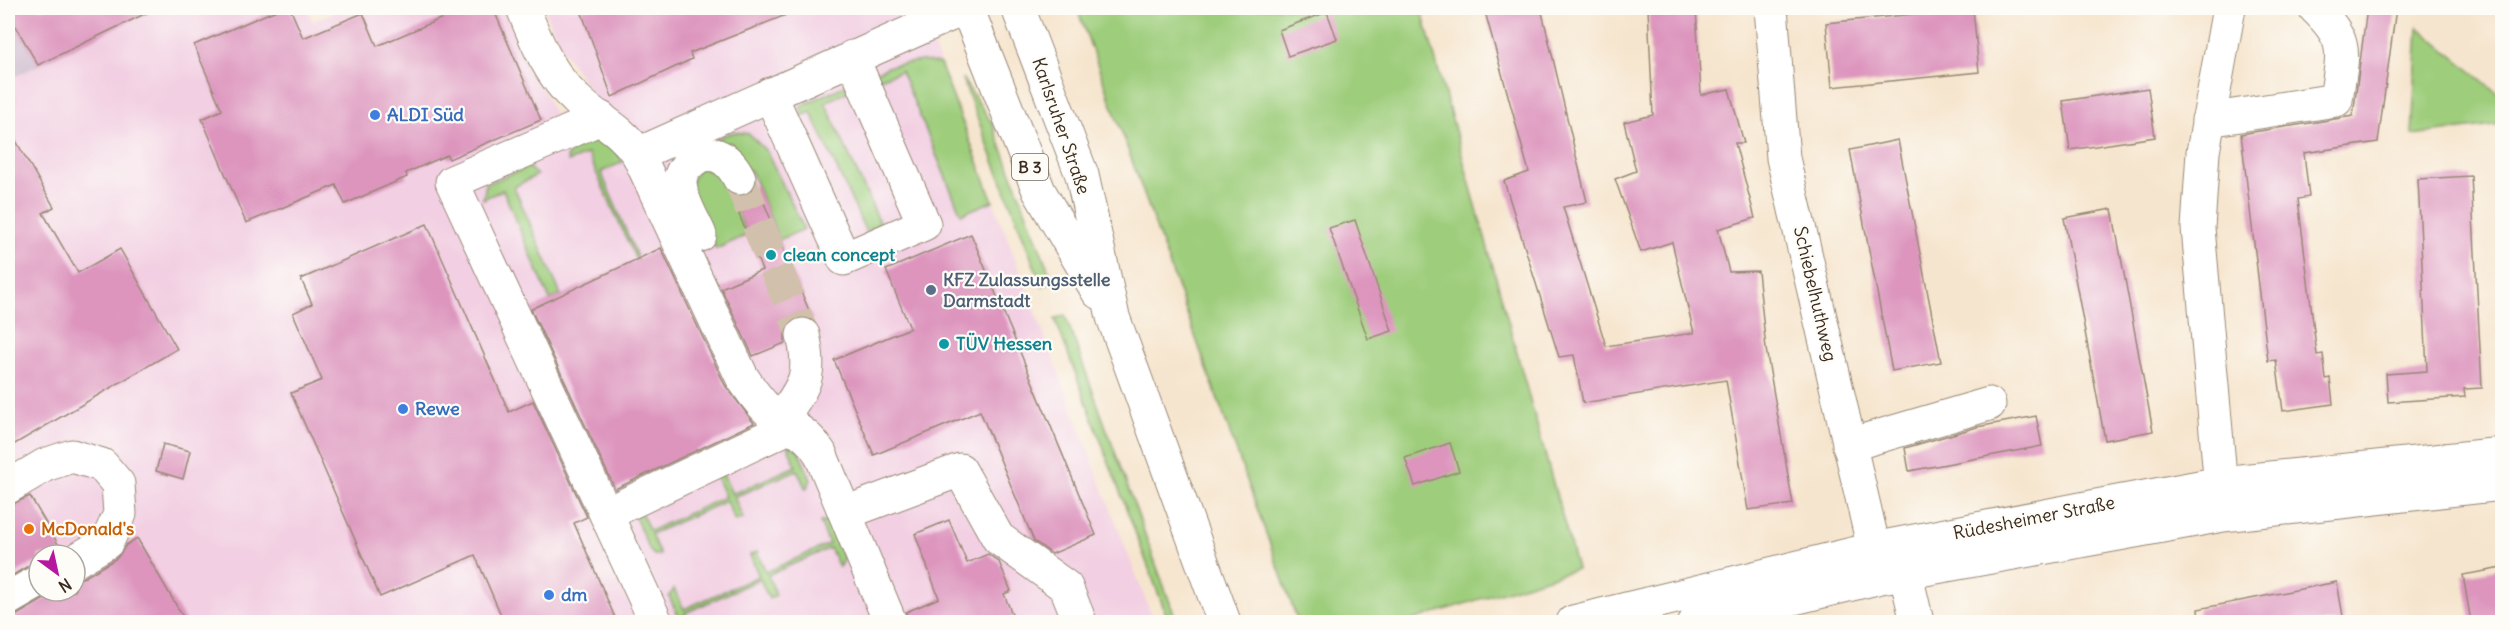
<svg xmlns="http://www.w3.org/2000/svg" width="2510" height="630" font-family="Delius,sans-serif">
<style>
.built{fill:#f2cfe2;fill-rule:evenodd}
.industrial{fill:#cfbdd0}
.green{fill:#9ecd7c;stroke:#6c7c4d;stroke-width:1.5}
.building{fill:#dd95be}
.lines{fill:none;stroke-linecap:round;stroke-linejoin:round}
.minor-tunnel{stroke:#d1c0ab;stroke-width:33;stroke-dasharray:33 16;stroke-linecap:butt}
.minor-casing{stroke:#988876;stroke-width:35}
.major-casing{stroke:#988876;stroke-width:35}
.minor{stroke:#fff;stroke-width:33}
.major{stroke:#fff;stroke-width:33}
.shop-dot{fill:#3f7fe0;stroke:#fdfcf7;stroke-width:2}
.culture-dot{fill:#0f9aa8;stroke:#fdfcf7;stroke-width:2}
.service-dot{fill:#5c6f8a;stroke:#fdfcf7;stroke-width:2}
.food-dot{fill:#e8710a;stroke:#fdfcf7;stroke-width:2}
.labels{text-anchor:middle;stroke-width:4.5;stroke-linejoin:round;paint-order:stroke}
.shield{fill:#fdfcf7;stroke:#75695f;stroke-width:1.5}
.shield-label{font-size:16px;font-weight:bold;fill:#3b2a1e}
.shop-label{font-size:18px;font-weight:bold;fill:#366cbe;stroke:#fdfcf7;text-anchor:start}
.street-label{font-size:18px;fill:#3b2a1e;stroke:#fdfcf7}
.culture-label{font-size:18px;font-weight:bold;fill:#0d838f;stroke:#fdfcf7;text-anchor:start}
.service-label{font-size:18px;font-weight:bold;fill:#4e5e75;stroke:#fdfcf7;text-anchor:start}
.food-label{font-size:18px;font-weight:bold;fill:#c56008;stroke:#fdfcf7;text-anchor:start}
</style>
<rect width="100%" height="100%" fill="#fdfcf7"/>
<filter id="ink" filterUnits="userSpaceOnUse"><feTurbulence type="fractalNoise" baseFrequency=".0167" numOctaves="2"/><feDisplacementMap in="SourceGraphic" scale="12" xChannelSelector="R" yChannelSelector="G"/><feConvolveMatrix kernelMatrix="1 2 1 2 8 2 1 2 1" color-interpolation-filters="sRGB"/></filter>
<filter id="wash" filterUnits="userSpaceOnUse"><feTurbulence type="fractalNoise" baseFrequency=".008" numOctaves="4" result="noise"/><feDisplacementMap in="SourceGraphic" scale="24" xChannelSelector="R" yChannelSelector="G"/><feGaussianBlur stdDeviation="1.35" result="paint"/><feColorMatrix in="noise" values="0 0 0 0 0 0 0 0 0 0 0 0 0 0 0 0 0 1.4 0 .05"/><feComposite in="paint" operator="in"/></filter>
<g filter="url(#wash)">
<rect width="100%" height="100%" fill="#f6e5ce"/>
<path class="built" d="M157 8H306L313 21 344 8H508L554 114 593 96 561 47 543 8H919L1154 622H8V80ZM39 555H75V591H39Z"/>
<polygon class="industrial" points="8,8 157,8 8,80"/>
<g class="green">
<polygon points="1077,8 1421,8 1577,569 1406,622 1298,622"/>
<polygon points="2418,27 2502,97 2502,124 2412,135"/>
<polygon points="921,61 940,64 993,201 961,214 901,71 879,79 876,72 890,66"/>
<polygon points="962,78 992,123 1053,282 1042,286"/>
<polygon points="846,85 849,91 825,102 880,223 866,232 811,112 802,116 801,106"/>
<polygon points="735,132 749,134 767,152 804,229 779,240 752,173 714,141 724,135"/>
<polygon points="602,140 617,152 623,162 601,172 638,259 636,260 588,154 568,162 567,157 577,145"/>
<polygon points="528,167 537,175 514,187 561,295 550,300 503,190 483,199 486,184"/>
<polygon points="698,167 722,174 747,235 716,249 688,190"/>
<polygon points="1065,315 1177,622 1169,622 1055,319"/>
<polygon points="787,444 798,450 811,480 806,489 797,470 734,497 743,518 735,521 726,501 651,534 660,555 654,555 650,551 635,517 640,511 650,531 725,497 716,477 723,474 732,494 796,466"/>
<polygon points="820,522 826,522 830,527 844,559 839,567 830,548 768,575 776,595 769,599 760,579 685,613 689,622 681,622 669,596 674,589 684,609 759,576 750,555 757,552 766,572 829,544"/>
</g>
<g id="blocks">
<g class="building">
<polygon points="8,8 157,8 38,65 8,13"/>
<polygon points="281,8 290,8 303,38 363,13 377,46 466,8 493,8 541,120 449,159 447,155 406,173 407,177 345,204 336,185 246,223 202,119 222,110 194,45"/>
<polygon points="580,8 801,8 801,9 690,53 692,59 612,97"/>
<polygon points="1484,8 1541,8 1587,202 1563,207 1606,346 1694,333 1672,242 1641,252 1615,179 1636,171 1624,122 1653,115 1648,8 1696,8 1701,95 1729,89 1744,143 1735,143 1755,218 1718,229 1729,272 1758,271 1766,349 1793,504 1748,510 1726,380 1583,403 1574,355 1559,357 1504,181 1529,172"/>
<polygon points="1973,8 1979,72 1832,87 1826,23"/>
<polygon points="2367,8 2396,8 2378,142 2304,153 2309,197 2298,199 2317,355 2323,354 2326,379 2330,378 2333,404 2283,411 2276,360 2268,361 2241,134 2353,116"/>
<polygon points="1327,12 1337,39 1288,56 1279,30"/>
<polygon points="2148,88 2155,137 2070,150 2063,101"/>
<polygon points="8,127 54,207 43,213 78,273 120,249 177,349 8,448"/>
<polygon points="1898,140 1941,362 1892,371 1850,150"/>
<polygon points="2471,176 2482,388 2464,389 2465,397 2388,402 2386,374 2427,371 2418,179"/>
<polygon points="756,184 813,320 800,317 791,321 785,330 785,343 753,356 721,288 762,270 731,195 739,197 748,195"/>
<polygon points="2112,209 2153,431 2105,440 2064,218"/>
<polygon points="1355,220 1392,331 1368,339 1329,228"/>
<polygon points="427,224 509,412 533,401 587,517 574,523 617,622 504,622 475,555 380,597 291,393 322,380 293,313 312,304 301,279"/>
<polygon points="971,234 1096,535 1052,554 1034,541 980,411 874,455 834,360 910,328 886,270"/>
<polygon points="661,248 725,385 754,423 615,489 531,309"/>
<polygon points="2036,416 2042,446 1909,471 1905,448 1977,427"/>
<polygon points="1450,443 1459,471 1415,486 1405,458"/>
<polygon points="163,444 190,451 183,479 156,471"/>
<polygon points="30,496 61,549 58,555 39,555 39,562 30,565 8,578 8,506"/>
<polygon points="949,520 967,563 988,554 999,562 1011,591 1004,594 1015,622 908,622 906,612 939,598 915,534"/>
<polygon points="137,538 186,622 8,622 8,618 17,615 48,597 55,591 75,591 75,580 85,577 117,558 126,545"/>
<polygon points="2502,568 2502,622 2471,622 2463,575"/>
<polygon points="2337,582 2344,622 2199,622 2198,609"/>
</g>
</g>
</g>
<g filter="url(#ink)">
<use href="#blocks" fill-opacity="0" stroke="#988876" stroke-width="1.5"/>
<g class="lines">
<polyline class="minor-tunnel" points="739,178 803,335"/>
<defs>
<g id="minor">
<path d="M523 8C535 39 550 76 576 99 598 121 619 126 638 154L742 377C750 389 758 401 769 411 789 428 804 428 820 453L890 622"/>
<polyline points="1771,8 1783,158 1880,575"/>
<polyline points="770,94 844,259 924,224 852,57"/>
<polyline points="601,118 452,182 656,622"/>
<path d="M2208 120 2336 100C2342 54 2351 43 2315 8"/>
<polyline points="638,154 965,8"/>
<path d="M700 235C693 219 680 199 680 182 680 173 685 167 691 162 711 145 730 159 739 178"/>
<path d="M781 419C804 386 813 376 803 335"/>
<polyline points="1849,445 1989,404"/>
<polyline points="8,487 45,465 72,456 102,465 118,484 120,514 107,542 75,561"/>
<polyline points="2223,510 2198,228 2203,152 2229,8"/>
<polyline points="845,513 960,470 998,538 1066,587 1080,622"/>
<polyline points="606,514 793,425"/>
<polyline points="1899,545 1917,622"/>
<polyline points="8,599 39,581"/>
</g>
<g id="major">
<polyline points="967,8 1039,191 1098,292"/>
<polyline points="1018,8 1082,175 1113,317 1224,622"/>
<polyline points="1573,622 1873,549 2107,504 2221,483 2502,454"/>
<polyline points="1695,622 1881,577 2223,515 2502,484"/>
</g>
</defs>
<use href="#minor" class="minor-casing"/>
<use href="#major" class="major-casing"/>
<use href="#minor" class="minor"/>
<use href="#major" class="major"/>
</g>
</g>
<g class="shop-dot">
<circle cx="375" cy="115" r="6"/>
<circle cx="403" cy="409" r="6"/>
<circle cx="549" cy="595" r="6"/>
</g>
<g class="culture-dot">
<circle cx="771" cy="255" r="6"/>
<circle cx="944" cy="344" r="6"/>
</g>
<circle class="service-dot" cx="931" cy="290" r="6"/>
<circle class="food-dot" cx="29" cy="529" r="6"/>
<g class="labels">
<rect class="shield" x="1012" y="154" width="36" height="26" rx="4.5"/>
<g class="shield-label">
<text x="1030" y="173">B 3</text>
</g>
<g class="shop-label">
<text x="387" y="121">ALDI Süd</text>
<text x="415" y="415">Rewe</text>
<text x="561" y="601">dm</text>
</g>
<g class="street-label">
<text transform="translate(1061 126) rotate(71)" y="6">Karlsruher Straße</text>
<text transform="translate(1815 294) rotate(77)" y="6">Schiebelhuthweg</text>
<text transform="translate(2034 518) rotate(-11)" y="6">Rüdesheimer Straße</text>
</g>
<g class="culture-label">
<text x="783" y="261">clean concept</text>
<text x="956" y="350">TÜV Hessen</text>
</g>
<g class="service-label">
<text x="943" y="286">KFZ Zulassungsstelle<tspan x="943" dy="21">Darmstadt</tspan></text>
</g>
<g class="food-label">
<text x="41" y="535">McDonald's</text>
</g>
</g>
<rect width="2510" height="630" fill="none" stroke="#fdfcf7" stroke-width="30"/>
<g transform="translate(57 573) rotate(147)"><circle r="28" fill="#fdfcf7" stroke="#afa8a0" stroke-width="1.5"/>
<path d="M0-4.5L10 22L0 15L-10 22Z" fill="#b5179e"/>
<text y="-9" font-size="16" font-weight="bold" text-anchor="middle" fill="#3b2a1e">N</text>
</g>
</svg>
